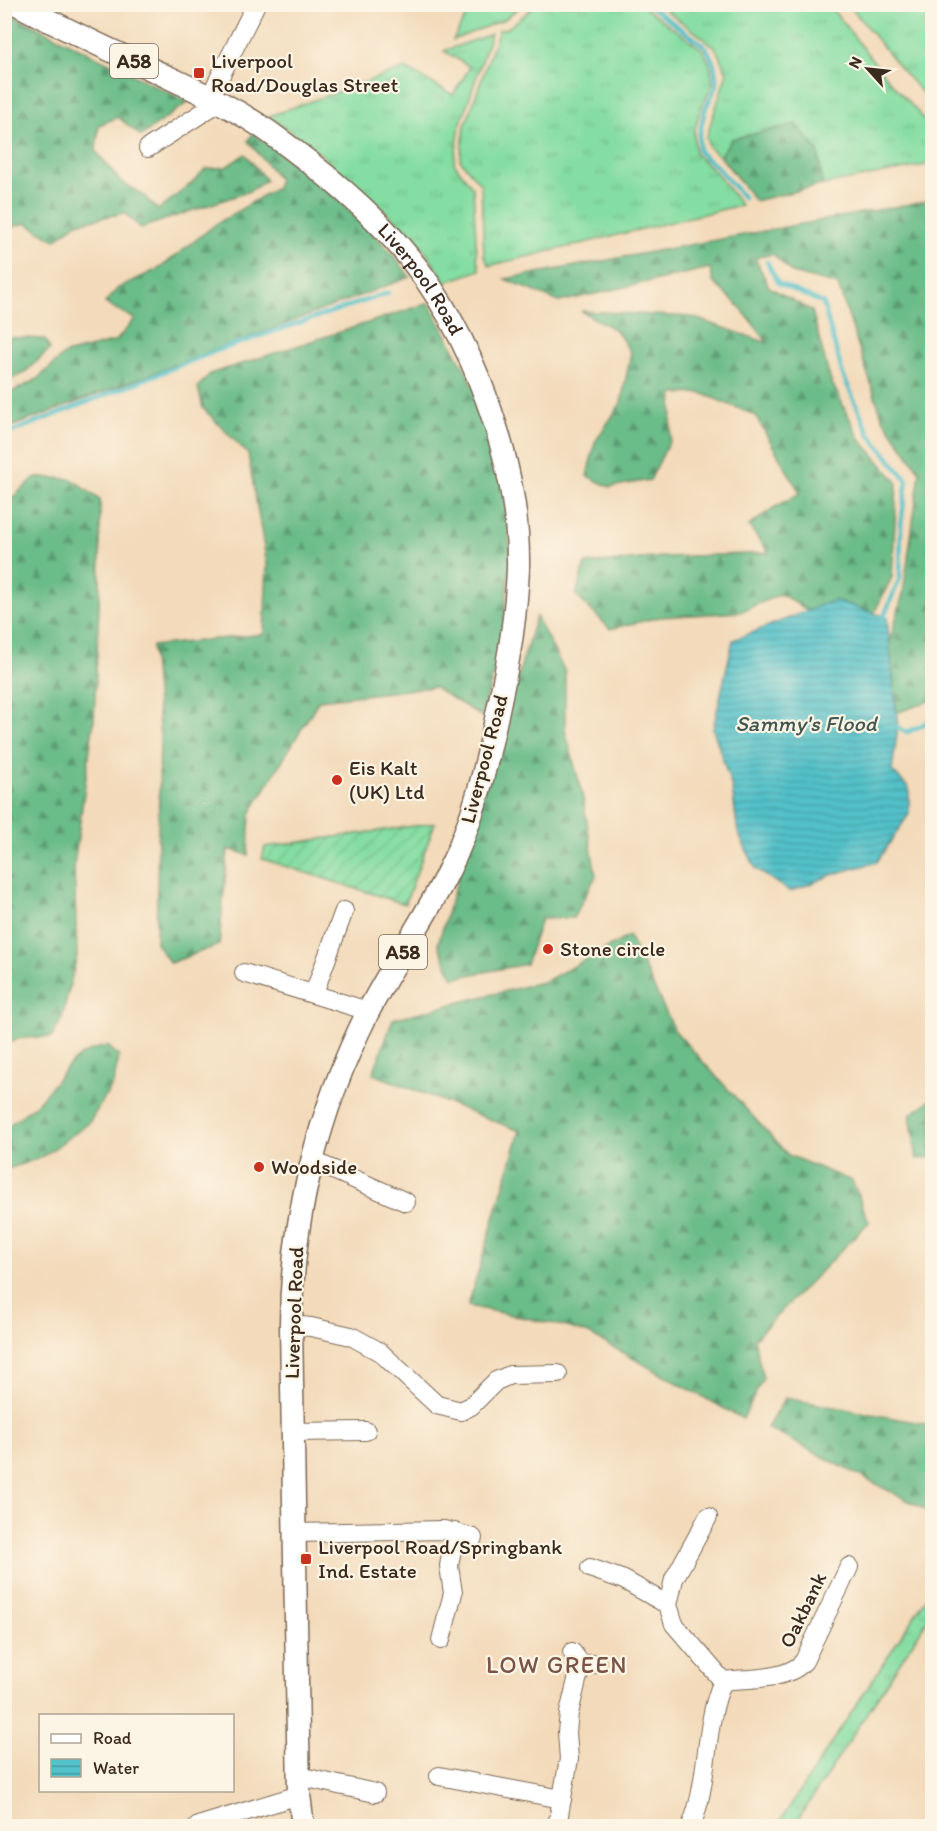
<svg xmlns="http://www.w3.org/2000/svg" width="937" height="1831" font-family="Itim,sans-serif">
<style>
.grass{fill:url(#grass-tufts);stroke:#608460;stroke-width:1.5}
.forest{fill:url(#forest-firs);stroke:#537353;stroke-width:1.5}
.garden{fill:url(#garden-furrows);stroke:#608460;stroke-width:1.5}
.water{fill:url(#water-rules);stroke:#477674;stroke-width:1.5}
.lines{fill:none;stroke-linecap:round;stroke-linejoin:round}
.stream{stroke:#53c1c9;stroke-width:4.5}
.minor-casing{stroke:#7b6855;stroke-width:20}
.major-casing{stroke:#7b6855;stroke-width:25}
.minor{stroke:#fff;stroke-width:18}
.major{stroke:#fff;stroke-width:22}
.poi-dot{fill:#c8321e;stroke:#fcf5e5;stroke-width:2}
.labels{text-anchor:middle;stroke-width:4.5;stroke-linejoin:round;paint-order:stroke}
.shield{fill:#fcf5e5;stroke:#75675a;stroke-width:1.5}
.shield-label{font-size:20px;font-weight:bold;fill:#3b2a1e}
.poi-label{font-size:21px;fill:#3b2a1e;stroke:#fcf5e5;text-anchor:start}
.street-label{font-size:21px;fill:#3b2a1e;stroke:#fcf5e5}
.water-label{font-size:22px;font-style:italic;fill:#425751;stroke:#fcf5e5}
.quarter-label{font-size:24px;letter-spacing:1.5px;fill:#795447;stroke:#fcf5e5}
</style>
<defs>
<pattern id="grass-tufts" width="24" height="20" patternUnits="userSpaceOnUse" patternTransform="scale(1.5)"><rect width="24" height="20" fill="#84dda2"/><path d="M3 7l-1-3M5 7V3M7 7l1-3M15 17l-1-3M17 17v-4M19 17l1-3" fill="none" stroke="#73be8b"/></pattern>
<pattern id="forest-firs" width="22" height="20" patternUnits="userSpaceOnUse" patternTransform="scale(1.5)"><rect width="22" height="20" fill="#6bbc88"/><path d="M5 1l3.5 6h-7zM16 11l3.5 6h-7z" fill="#59996f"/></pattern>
<pattern id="garden-furrows" width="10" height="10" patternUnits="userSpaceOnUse" patternTransform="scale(1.5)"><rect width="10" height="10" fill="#84dda2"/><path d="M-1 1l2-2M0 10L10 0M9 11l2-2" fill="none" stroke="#73be8b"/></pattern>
<pattern id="water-rules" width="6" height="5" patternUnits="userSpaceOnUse" patternTransform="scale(1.5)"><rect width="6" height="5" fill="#53c1c9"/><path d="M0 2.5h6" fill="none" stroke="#469da3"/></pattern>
</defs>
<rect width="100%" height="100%" fill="#fcf5e5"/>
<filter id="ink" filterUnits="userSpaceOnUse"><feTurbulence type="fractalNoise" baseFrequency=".0167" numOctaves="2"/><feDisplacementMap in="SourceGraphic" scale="12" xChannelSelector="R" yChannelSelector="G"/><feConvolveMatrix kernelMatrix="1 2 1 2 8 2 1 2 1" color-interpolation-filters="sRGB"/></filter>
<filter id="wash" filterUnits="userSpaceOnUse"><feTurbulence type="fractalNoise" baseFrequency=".008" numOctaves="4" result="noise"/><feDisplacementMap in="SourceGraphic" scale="24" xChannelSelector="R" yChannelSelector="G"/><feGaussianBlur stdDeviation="1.35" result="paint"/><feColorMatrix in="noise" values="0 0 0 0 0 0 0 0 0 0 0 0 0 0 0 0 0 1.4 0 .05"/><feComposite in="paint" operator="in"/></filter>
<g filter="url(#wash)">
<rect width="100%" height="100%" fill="#f3daba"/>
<g class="grass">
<polygon points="472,5 473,4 522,5 505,19 453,40"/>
<polygon points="536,5 641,5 702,49 710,64 713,84 701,108 694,132 695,154 714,170 741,205 489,266 484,255 481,185 460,160 465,126 499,30 508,28"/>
<polygon points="659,5 829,5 886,77 932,128 932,164 822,185 818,151 732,139 720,156 709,148 706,138 727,73 715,47"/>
<polygon points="849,5 932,5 932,104 900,68"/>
<polygon points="491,34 460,126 454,163 473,188 477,258 480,270 446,282 416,238 316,150 269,116 405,68 453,95 470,67 444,51"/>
<polygon points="932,1589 932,1613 794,1826 777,1826"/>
</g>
<g class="forest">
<polygon points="4,11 188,102 141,136 118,117 99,125 96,151 120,181 143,195 158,210 192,183 205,169 226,167 245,154 266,180 250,191 141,228 124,213 77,223 55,240 26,223 5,229"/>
<polygon points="796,124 818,151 822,185 755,201 720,156 732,139"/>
<path d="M253 133C309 176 369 219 410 277L5 429V395L36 380 65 354 116 341 135 319 105 303 118 288 160 268 216 224 276 188 279 179 248 141Z"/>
<polygon points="932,200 932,700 897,713 889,644 903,594 920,472 882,417 838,285 792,273 773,254 755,258 769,287 812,311 830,379 860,439 897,482 892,577 874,613 834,600 808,611 781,594 740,612 660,617 610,629 576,595 585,564 664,557 769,553 749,526 772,509 800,493 755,415 701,393 673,394 670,440 650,480 610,487 587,476 595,442 621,403 631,353 616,330 581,311 692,317 768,343 740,307 713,282 710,268 559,302 505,279"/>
<polygon points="429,303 469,377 501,456 511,558 500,653 481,716 434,687 319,700 250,814 248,855 228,849 219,945 170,963 156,943 160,738 152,646 264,634 267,565 248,454 203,408 198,387 210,374"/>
<polygon points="5,337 45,339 50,349 24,373 5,382"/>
<polygon points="36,477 72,479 100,500 100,583 94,719 74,865 77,956 62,1018 52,1037 20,1038 5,1045 5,504"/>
<polygon points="536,616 565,672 565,730 582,793 596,876 573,918 541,919 526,964 453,978 438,944"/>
<polygon points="629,936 675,1031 788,1155 852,1181 869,1222 754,1339 763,1378 743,1419 589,1334 564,1326 468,1306 520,1131 373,1074 393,1019 546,981"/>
<path d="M108 1046 119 1057 113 1084 89 1123 42 1157 5 1170V1128C16 1119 31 1111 41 1099 63 1074 71 1052 108 1046Z"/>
<polygon points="932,1099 932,1157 917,1159 910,1115"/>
<polygon points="785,1398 932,1425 932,1513 767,1428"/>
</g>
<polygon class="garden" points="435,823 405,904 262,859 265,847"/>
<polygon class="water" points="834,600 887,617 898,727 892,771 909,788 909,814 877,862 834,874 790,892 756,869 738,833 732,788 713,729 733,640"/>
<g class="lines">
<g class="stream">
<polyline points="647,4 706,47 714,64 717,85 705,109 699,136 699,152 717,167 744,198"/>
<polyline points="767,262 778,283 823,303 843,375 870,435 907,480 901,525 900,578 882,621"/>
<polyline points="4,435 222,349 388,293"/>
<polyline points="894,726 908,732 926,723 932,716"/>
</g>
</g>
</g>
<g filter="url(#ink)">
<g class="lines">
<defs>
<g id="minor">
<polyline points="210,97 256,4"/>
<polyline points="148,148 219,102"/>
<polyline points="244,973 368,1011"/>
<polyline points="314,993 344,911"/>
<polyline points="313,1161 406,1202"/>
<polyline points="291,1325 311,1327 351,1336 380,1352 437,1405 461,1411 471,1406 496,1381 510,1375 558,1374"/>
<polyline points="293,1432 366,1431"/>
<polyline points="708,1517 674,1579 668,1605 674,1624 723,1681"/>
<polyline points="295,1533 444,1530 473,1538"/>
<polyline points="590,1568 624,1580 668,1605"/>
<polyline points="441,1640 453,1593 449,1566 455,1532"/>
<polyline points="572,1652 581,1664 597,1664"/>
<path d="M723 1681C746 1678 788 1681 804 1661L849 1567"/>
<polyline points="298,1776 375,1793"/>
<polyline points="439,1776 562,1799"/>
<polyline points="198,1826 299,1795"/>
<polyline points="557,1826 569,1759 567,1732 569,1713 581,1664"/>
<path d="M691 1826C710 1781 703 1725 723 1681"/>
</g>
<g id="major">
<path id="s1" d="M17 4C67 31 119 54 170 78 204 94 238 110 269 132 315 165 365 205 402 249 471 329 520 463 518 569 516 615 509 660 499 705 487 763 474 821 447 874 423 922 391 966 367 1014 319 1110 291 1218 291 1325L299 1795 303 1826"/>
</g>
</defs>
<use href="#minor" class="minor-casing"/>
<use href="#major" class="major-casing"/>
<use href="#minor" class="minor"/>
<use href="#major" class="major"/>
</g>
</g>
<g class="poi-dot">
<rect x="193" y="67" width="12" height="12" rx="3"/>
<circle cx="337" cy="780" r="6"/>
<circle cx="548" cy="949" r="6"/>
<circle cx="259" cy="1167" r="6"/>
<rect x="300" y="1553" width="12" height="12" rx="3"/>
</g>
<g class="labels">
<g class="shield">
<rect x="110" y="44" width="48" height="34" rx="4.5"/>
<rect x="379" y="935" width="48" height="34" rx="4.5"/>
</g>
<g class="shield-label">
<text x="134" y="68">A58</text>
<text x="403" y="959">A58</text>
</g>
<g class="poi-label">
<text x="211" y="68">Liverpool<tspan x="211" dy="24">Road/Douglas Street</tspan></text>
<text x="349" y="775">Eis Kalt<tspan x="349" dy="24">(UK) Ltd</tspan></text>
<text x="560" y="956">Stone circle</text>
<text x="271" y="1174">Woodside</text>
<text x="318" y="1554">Liverpool Road/Springbank<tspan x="318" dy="24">Ind. Estate</tspan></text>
</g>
<g class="street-label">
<text dy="7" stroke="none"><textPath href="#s1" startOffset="496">Liverpool Road</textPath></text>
<text transform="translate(484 759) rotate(-75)" y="7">Liverpool Road</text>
<text transform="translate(294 1313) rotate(-88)" y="7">Liverpool Road</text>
<text transform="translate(803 1610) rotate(-64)" y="7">Oakbank</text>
</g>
<g class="water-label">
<text x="806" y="731">Sammy's Flood</text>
</g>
<g class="quarter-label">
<text x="557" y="1673">LOW GREEN</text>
</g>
</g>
<rect width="937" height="1831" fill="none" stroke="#fcf5e5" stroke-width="24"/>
<rect x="39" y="1714" width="195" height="78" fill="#fcf5e5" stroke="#afa495" stroke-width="1.5"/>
<rect x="51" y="1734" width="30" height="9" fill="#ffffff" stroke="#afa495" stroke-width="1.5"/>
<text x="93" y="1744" font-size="18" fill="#3b2a1e">Road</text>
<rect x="51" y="1759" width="30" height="18" fill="url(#water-rules)" stroke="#afa495" stroke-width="1.5"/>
<text x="93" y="1774" font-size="18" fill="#3b2a1e">Water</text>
<g transform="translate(868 69) rotate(297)" stroke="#fcf5e5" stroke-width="4.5" paint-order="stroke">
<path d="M0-4.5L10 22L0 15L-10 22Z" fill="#3b2a1e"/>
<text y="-9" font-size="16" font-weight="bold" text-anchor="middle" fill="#3b2a1e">N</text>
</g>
</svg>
